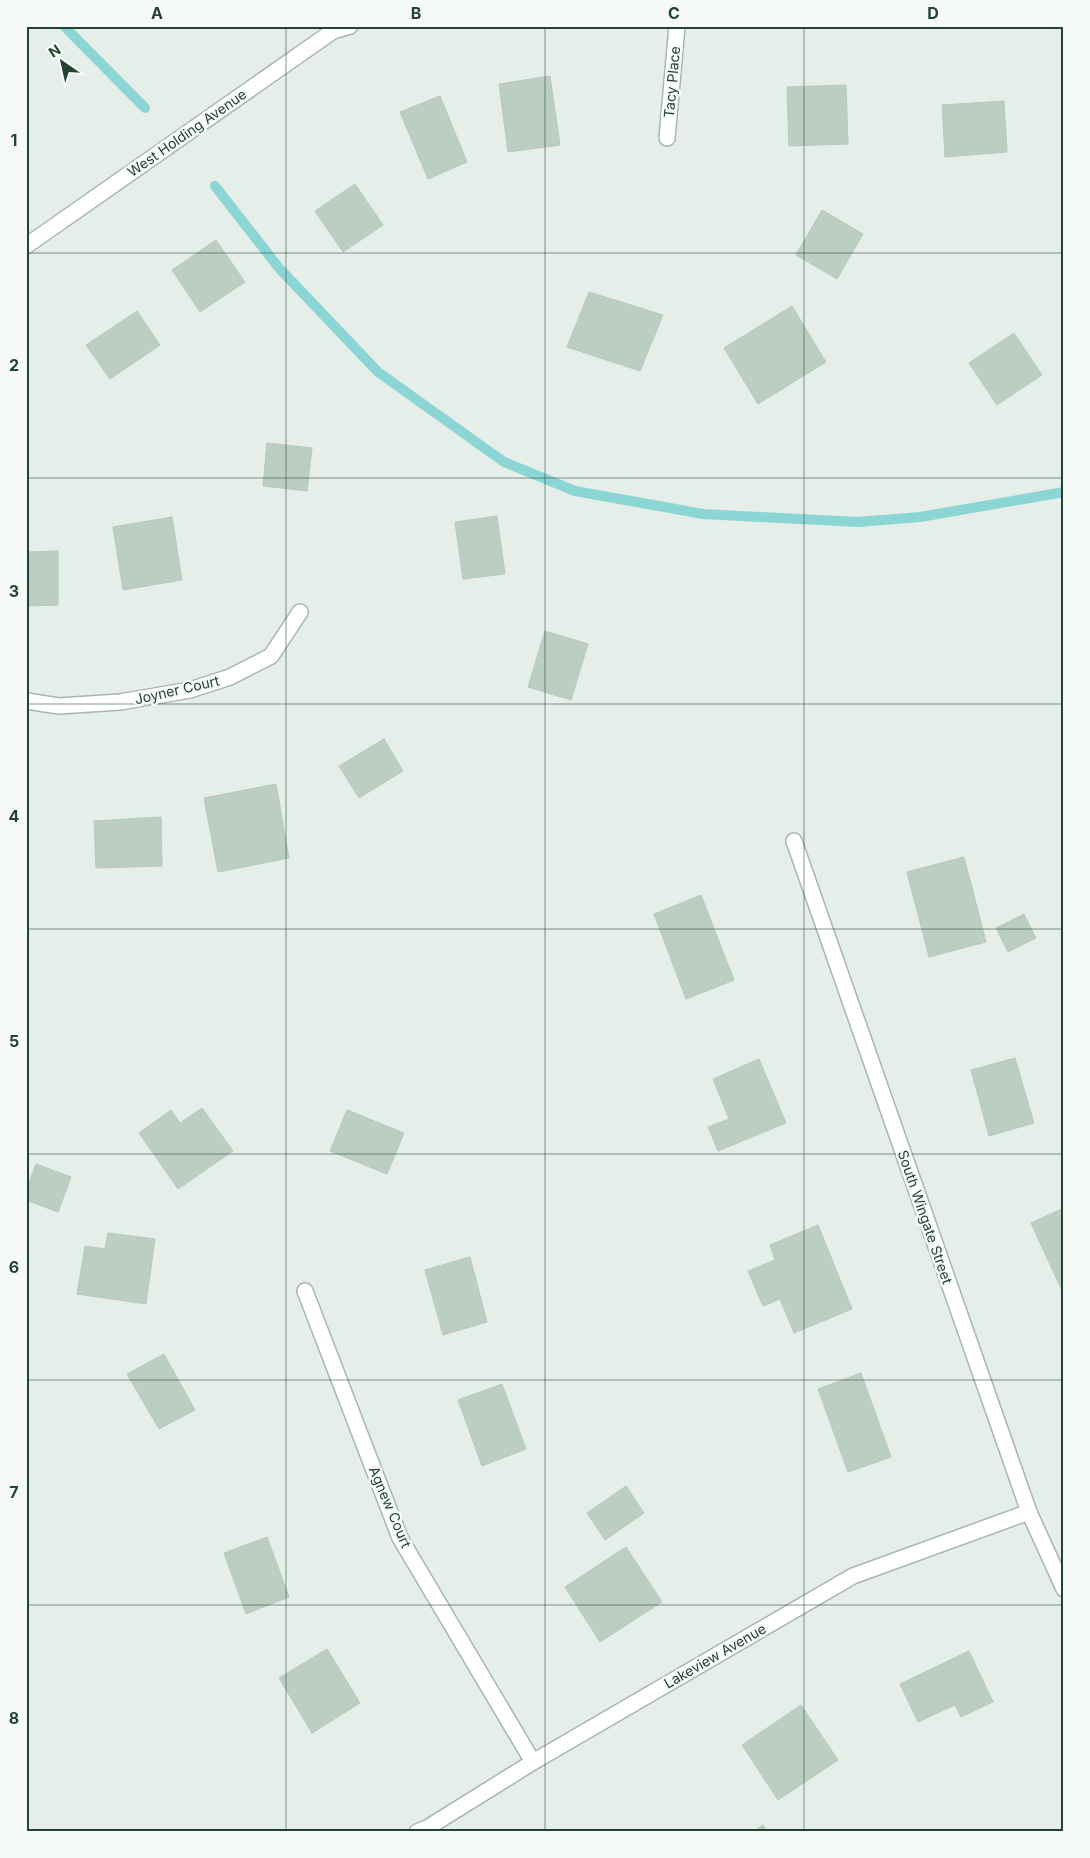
<svg xmlns="http://www.w3.org/2000/svg" width="1090" height="1858" font-family="Inter,sans-serif">
<style>
.lines{fill:none;stroke-linecap:round;stroke-linejoin:round}
.stream{stroke:#8bd5d4;stroke-width:10}
.building{fill:#bccdc4;stroke:#b6c9be}
.minor-casing{stroke:#a7b7ae;stroke-width:18}
.minor{stroke:#fff;stroke-width:15}
.grid{fill:none;stroke:#224234;stroke-width:1;stroke-opacity:0.55}
.labels{text-anchor:middle;stroke-width:5;stroke-linejoin:round;paint-order:stroke}
.street-label{font-size:14px;fill:#224234;stroke:#f6faf7}
.neatline{fill:none;stroke:#224234;stroke-width:2}
.grid-label{font-size:16px;text-anchor:middle;font-weight:bold;fill:#224234}
</style>
<rect width="100%" height="100%" fill="#e5eee8"/>
<g class="lines">
<g class="stream">
<polyline points="64,26 145,108"/>
<polyline points="215,186 279,268 378,372 504,462 575,491 703,514 858,522 920,517 1064,492"/>
</g>
</g>
<g class="building">
<polygon points="550,76 560,145 508,152 499,84"/>
<polygon points="846,85 848,144 789,146 787,87"/>
<polygon points="440,96 467,162 428,179 400,112"/>
<polygon points="1004,101 1007,152 945,157 942,105"/>
<polygon points="355,184 383,225 343,252 315,211"/>
<polygon points="822,210 863,234 837,279 796,255"/>
<polygon points="216,240 245,282 200,312 172,270"/>
<polygon points="589,292 663,315 640,371 567,347"/>
<polygon points="792,306 826,362 758,404 724,348"/>
<polygon points="137,311 160,345 110,379 86,345"/>
<polygon points="1014,333 1042,375 997,405 969,363"/>
<polygon points="267,443 312,448 307,491 263,486"/>
<polygon points="497,516 505,574 463,579 455,522"/>
<polygon points="172,517 182,580 123,590 113,527"/>
<polygon points="58,551 58,605 26,606 26,552"/>
<polygon points="545,631 588,644 571,700 528,687"/>
<polygon points="384,739 403,771 359,798 339,766"/>
<polygon points="276,784 289,858 218,872 204,798"/>
<polygon points="161,817 162,866 96,868 94,821"/>
<polygon points="964,857 986,942 929,957 907,872"/>
<polygon points="701,895 734,980 686,999 654,914"/>
<polygon points="1024,914 1036,938 1008,952 996,928"/>
<polygon points="1015,1058 1034,1123 989,1136 971,1070"/>
<polygon points="759,1059 786,1123 718,1151 708,1127 729,1119 713,1079"/>
<polygon points="202,1108 233,1151 178,1189 139,1133 171,1110 180,1123"/>
<polygon points="347,1110 404,1133 387,1174 330,1151"/>
<polygon points="36,1164 71,1177 58,1212 26,1200 26,1191"/>
<polygon points="1064,1208 1064,1295 1031,1223"/>
<polygon points="818,1225 852,1309 794,1333 780,1299 763,1306 748,1271 775,1260 770,1245"/>
<polygon points="108,1233 155,1239 146,1304 77,1294 85,1246 105,1249"/>
<polygon points="470,1257 487,1322 443,1335 425,1270"/>
<polygon points="164,1354 195,1410 159,1429 127,1374"/>
<polygon points="861,1373 891,1457 848,1472 818,1389"/>
<polygon points="502,1384 526,1449 482,1466 458,1400"/>
<polygon points="626,1486 644,1513 605,1540 587,1513"/>
<polygon points="267,1537 289,1597 246,1614 224,1553"/>
<polygon points="626,1547 662,1602 600,1642 565,1587"/>
<polygon points="327,1649 360,1703 312,1733 279,1678"/>
<polygon points="969,1651 993,1702 961,1717 955,1705 918,1722 900,1684"/>
<polygon points="801,1705 838,1760 778,1800 742,1745"/>
<polygon points="763,1825 768,1832 753,1832"/>
</g>
<g class="lines">
<defs>
<g id="minor">
<polyline points="667,138 677,26"/>
<polyline points="26,246 333,31 350,26"/>
<polyline points="26,701 59,706 120,702 190,690 230,677 271,656 300,612"/>
<polyline points="794,841 1029,1512 1064,1589"/>
<polyline points="305,1291 400,1538 533,1762"/>
<polyline points="417,1832 427,1828 533,1762 853,1576 1029,1512"/>
</g>
</defs>
<use href="#minor" class="minor-casing"/>
<use href="#minor" class="minor"/>
</g>
<path class="grid" d="M286 26V1832M545 26V1832M804 26V1832M26 253H1064M26 478H1064M26 704H1064M26 929H1064M26 1154H1064M26 1380H1064M26 1605H1064"/>
<g class="labels">
<g class="street-label">
<text transform="translate(672 82) rotate(-85)" y="5">Tacy Place</text>
<text transform="translate(187 133) rotate(-35)" y="5">West Holding Avenue</text>
<text transform="translate(177 690) rotate(-13)" y="5">Joyner Court</text>
<text transform="translate(925 1217) rotate(71)" y="5">South Wingate Street</text>
<text transform="translate(390 1507) rotate(67)" y="5">Agnew Court</text>
<text transform="translate(715 1656) rotate(-30)" y="5">Lakeview Avenue</text>
</g>
</g>
<rect width="1090" height="1858" fill="none" stroke="#f6faf7" stroke-width="55"/>
<g transform="translate(62 62) rotate(326)" stroke="#f6faf7" stroke-width="4" paint-order="stroke">
<path d="M0-4L9 19L0 12L-9 19Z" fill="#224234"/>
<text y="-8" font-size="14" font-weight="bold" text-anchor="middle" fill="#224234">N</text>
</g>
<rect x="28" y="28" width="1034" height="1802" class="neatline"/>
<g class="grid-label">
<text x="157" y="19">A</text>
<text x="416" y="19">B</text>
<text x="674" y="19">C</text>
<text x="933" y="19">D</text>
<text x="14" y="146">1</text>
<text x="14" y="371">2</text>
<text x="14" y="597">3</text>
<text x="14" y="822">4</text>
<text x="14" y="1047">5</text>
<text x="14" y="1273">6</text>
<text x="14" y="1498">7</text>
<text x="14" y="1724">8</text>
</g>
</svg>
